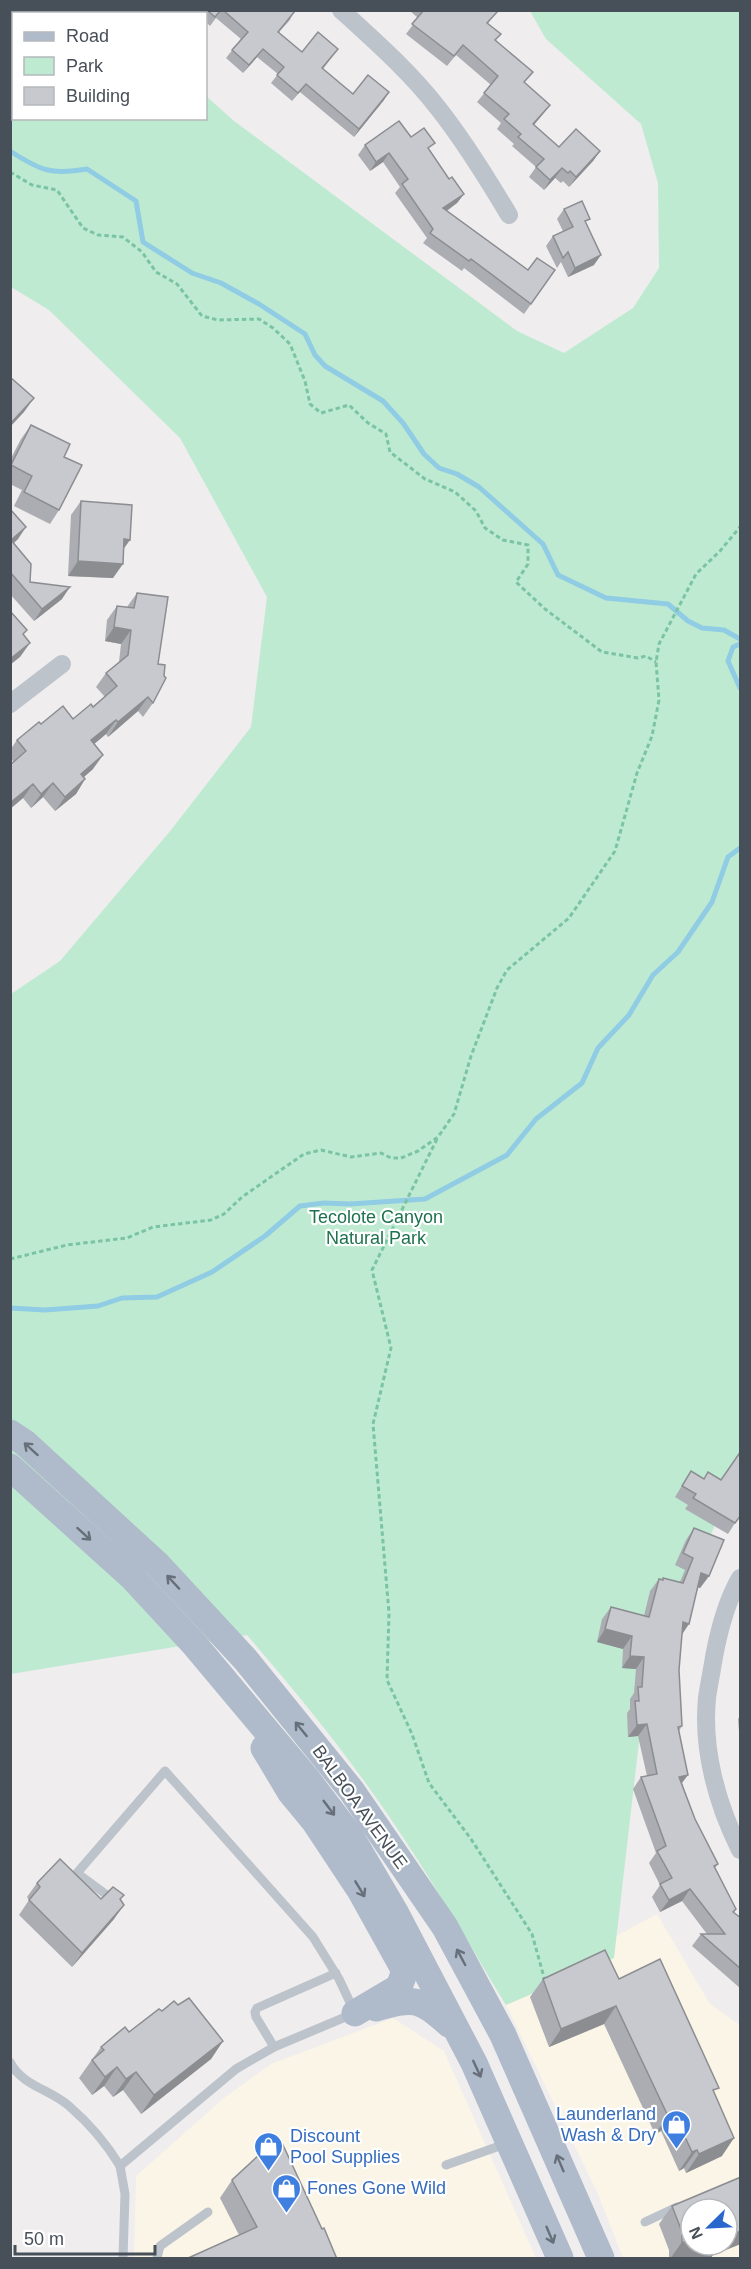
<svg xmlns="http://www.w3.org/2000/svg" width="751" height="2269" font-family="Arial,sans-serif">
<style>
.commercial{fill:#faf5e7;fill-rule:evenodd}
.green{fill:#bfead2}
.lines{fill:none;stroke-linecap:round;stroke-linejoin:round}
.stream{stroke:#90cce3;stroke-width:5}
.path{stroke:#7ac4a4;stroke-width:3;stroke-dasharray:4.5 3;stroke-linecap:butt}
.lane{stroke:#bdc3cb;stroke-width:9}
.street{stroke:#bdc3cb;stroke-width:18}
.primary{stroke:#afbbca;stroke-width:27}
.wall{fill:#abadb2}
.shaded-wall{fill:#8b8d91}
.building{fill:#c7c9cf;stroke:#8b8d91;stroke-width:1.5}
.oneway{stroke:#666f7a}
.labels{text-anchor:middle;stroke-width:4.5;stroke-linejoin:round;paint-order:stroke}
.park-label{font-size:18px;fill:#1f724e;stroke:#fff}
.street-label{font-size:18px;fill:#474f58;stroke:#fff}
.shop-label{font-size:18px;fill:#366cbe;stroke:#fff;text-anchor:start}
</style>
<rect width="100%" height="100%" fill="#efeded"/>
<g class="commercial">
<path d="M657 1914 710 2004 740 2025V2258H623L597 2192 506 2005 570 1961ZM691 2209H727V2245H691Z"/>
<polygon points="393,2018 444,2051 536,2258 134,2258 136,2176 225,2097 271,2064"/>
</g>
<path class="green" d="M108 10 112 13 14 14V118H206V96L234 121 517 331 564 353 633 308 659 268 658 183 641 124 546 39 530 11H740V1460L685 1602 639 1742 614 1958 506 2005C461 1931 418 1855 367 1785 330 1733 289 1684 247 1635L11 1674V994L60 961 171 830 251 727 267 597 180 438 49 310 11 287V11Z"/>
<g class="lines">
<g class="stream">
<path d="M10 151C41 171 51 175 87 169L136 201 143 242 192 273 221 283 259 304 305 334 315 355 325 366 383 401 403 423 424 454 439 468 457 474 479 487 543 544 558 575 606 598 668 604 688 621 702 628 724 630 740 639"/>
<polyline points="740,644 733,647 728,661 740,688"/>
<polyline points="10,1308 45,1310 98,1306 122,1298 157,1297 212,1272 265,1236 300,1206 324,1203 350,1204 425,1199 507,1155 536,1119 582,1083 598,1048 629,1015 653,975 678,952 712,902 728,857 740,848"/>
</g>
<g class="path">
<polyline points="10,172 32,185 57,190 83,228 98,235 123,237 142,252 156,272 177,284 202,316 218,320 259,319 273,328 290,344 305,381 310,404 321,413 349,405 368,423 386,434 390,452 425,479 455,492 476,511 485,528 503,540 528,545 528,564 516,582 545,609 602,652 638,658 646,656 656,662"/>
<polyline points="437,1139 372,1270 391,1348 373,1424 389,1613 387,1680 412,1734 429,1783 471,1839 532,1934 545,1981"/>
<polyline points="10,1259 67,1245 127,1238 153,1227 211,1220 224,1214 242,1197 304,1154 321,1150 351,1157 381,1153 391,1158 401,1158 418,1151 438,1137 454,1114 471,1056 497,988 507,970 569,918 615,851 637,773 652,736 659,700 656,662 659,644 696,574 720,551 740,527"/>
</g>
<g class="lane">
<polyline points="115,1901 77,1873 165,1771 313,1937 339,1979 355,2013 274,2047 236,2069 120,2166 125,2194 123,2258"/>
<polyline points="274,2047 256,2017 255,2012 257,2008 336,1973"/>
<path d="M10 2062C21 2085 51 2090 69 2106 90 2124 106 2143 120 2166"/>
<polyline points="446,2165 508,2143"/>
<polyline points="645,2222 677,2207"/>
<polyline points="157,2258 160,2246 208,2212"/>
</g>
<g class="street">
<path d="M341 10C375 41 410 72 438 108 465 142 487 178 509 215"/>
<polyline points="10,704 62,664"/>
<path d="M740 1578C726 1602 719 1630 714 1657 712 1670 709 1684 707 1698 702 1750 717 1804 740 1850"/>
</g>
<g class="primary">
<polyline points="10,1433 25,1443 157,1564 245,1659 351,1790 445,1927 503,2035 601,2258"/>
<polyline points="10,1467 133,1578 194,1644 307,1779 351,1837 395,1912 474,2063 560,2258"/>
<polyline points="264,1748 291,1793 315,1822 360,1890 405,1971 399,1987 355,2013"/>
<path d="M376 2008C415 1997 419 1998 449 2024"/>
</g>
</g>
<g class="wall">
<polygon points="196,10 294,10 290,20 279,32 302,52 332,57 323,69 353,94 384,100 354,137 300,92 292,101 271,83 278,74 257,57 243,73 226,58 241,39 216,18 210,26 206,22 206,14 195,14"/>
<polygon points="409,10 495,10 488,24 496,40 525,83 543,114 534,125 559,147 600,151 593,161 569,187 563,181 561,183 555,178 544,190 529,177 536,167 512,146 514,144 497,129 501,123 477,102 491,85 456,55 447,66 406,34 418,18"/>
<polygon points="411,137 430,151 449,179 464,194 457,203 447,211 528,270 555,270 524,314 464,268 462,271 423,243 427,238 395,193 400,187 383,162 370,171 358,155 365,145"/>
<polygon points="564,209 587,224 594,265 568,277 561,262 557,268 546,246 553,236 563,231 557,219"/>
<polygon points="31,425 64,457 59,510 50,524 14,506 22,490 10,484 10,460 21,439"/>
<polygon points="81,501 124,548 113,578 68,576 71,515"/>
<polygon points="10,509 18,539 14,543 30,582 62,599 34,621 10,594"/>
<polygon points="137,593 158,664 153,703 143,717 138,711 108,737 106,734 94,744 93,769 84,777 85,779 76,794 55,811 43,797 31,808 23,798 10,809 10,765 14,762 10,758 10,750 17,740 41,724 73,719 93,707 105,697 96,687 106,673 119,662 121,644 105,641 107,620 117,606 127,607"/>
<polygon points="691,1471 704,1479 708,1472 735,1523 728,1534 685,1509 688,1505 675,1497"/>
<polygon points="694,1528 709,1576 700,1588 698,1587 682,1634 679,1670 682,1726 679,1731 682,1783 695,1819 718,1864 715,1868 736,1909 734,1912 741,1918 741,1989 692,1946 701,1934 707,1934 682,1901 660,1912 652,1897 660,1885 649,1863 656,1853 633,1789 641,1777 647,1776 638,1736 628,1737 627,1713 630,1709 630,1699 634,1693 636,1669 622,1668 623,1649 597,1642 602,1619 611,1607 644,1616 650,1591 659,1579 662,1580 663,1578 680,1582 685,1570 675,1565 686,1540"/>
<polygon points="741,1711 741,1743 740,1743 738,1719 740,1716"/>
<polygon points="37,1883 101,1899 121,1899 114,1919 72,1967 19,1915 29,1900 27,1897"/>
<polygon points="543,1979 619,1979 714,2094 722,2156 686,2173 684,2168 679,2171 661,2131 655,2134 604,2024 549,2047 530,1997"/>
<polygon points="178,2005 223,2041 211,2059 141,2114 123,2090 113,2097 104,2086 92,2095 79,2078 101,2047 129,2032 162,2011"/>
<polygon points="232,2180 322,2229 337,2259 239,2235 220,2198"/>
<polygon points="672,2206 713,2255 710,2259 669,2259 669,2250 659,2224"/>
</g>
<g class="shaded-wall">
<polygon points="263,49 257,57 243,73 249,65"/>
<polygon points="389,92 384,100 354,137 359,129"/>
<polygon points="550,105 543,114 526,134 533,124"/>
<polygon points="600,151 593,161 569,187 576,177"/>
<polygon points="389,153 383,162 370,171 376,162"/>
<polygon points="562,168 555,178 544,190 550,180"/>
<polygon points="464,194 457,203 436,218 443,208"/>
<polygon points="601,255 594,265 568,277 575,268"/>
<polygon points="34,398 24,412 10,427 10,424"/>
<polygon points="26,527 18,539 10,546 10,541"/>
<polygon points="124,539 130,540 120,554"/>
<polygon points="78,561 123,564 113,578 68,576"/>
<polygon points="70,587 62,599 34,621 42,609"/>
<polygon points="114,627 131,630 121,644 105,641"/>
<polygon points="30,643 20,657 10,665 10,659"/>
<polygon points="148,697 138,711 108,737 118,722"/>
<polygon points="116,720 106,734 81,755 91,740"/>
<polygon points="103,755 93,769 71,788 81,774"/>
<polygon points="85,779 76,794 55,811 65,797"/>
<polygon points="53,783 43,797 31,808 41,794"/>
<polygon points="33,784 23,798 10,809 10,803"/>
<polygon points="701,1573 709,1576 700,1588 692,1585"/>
<polygon points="683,1622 689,1624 681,1636"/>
<polygon points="605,1629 632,1636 623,1649 597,1642"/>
<polygon points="630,1656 644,1657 636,1669 622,1668"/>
<polygon points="647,1724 638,1736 628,1737 637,1725"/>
<polygon points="688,1775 679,1787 679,1777"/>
<polygon points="690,1889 682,1901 660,1912 669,1900"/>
<polygon points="124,1905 114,1919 72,1967 82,1953"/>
<polygon points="616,2006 604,2024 549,2047 561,2029"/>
<polygon points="223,2041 211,2059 141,2114 154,2095"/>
<polygon points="117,2067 104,2086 92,2095 105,2077"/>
<polygon points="136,2072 123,2090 113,2097 126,2079"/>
<polygon points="674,2113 661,2131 655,2134 668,2116"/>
<polygon points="734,2138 722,2156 686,2173 699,2154"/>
<polygon points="697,2150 684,2168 679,2171 692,2152"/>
<polygon points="741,2231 741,2244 713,2255 710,2259 670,2259 682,2242 691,2242 691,2245 727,2245 727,2236"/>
</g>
<g class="building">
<polygon points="207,10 221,10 215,17"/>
<polygon points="223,10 294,10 295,11 278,32 302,52 318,32 338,49 322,68 353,94 368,75 389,92 359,129 306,84 298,93 277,75 284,67 263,49 249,65 232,50 248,32"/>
<polygon points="424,10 495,10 497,12 487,23 501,34 495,40 533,72 524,82 550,105 533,124 559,147 576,129 600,151 576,177 570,171 568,173 562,168 550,180 536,167 544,159 518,137 521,134 504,119 509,114 484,93 498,76 463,45 454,56 412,24"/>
<polygon points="399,121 411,137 424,128 435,143 428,148 449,179 452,177 464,194 443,208 528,270 537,258 555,270 531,304 471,259 469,261 430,233 433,229 402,184 408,179 389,153 376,162 365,145"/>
<polygon points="582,201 590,219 585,221 601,255 575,268 568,252 563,258 553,236 573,227 564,209"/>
<polygon points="10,377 34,398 10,424"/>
<polygon points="31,425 70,444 64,457 82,465 59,510 24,492 32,476 11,465"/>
<polygon points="81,501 132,505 130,540 124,539 123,564 78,561"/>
<polygon points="10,509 26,527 11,540 31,564 30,582 70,587 42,609 10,572"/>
<polygon points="137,593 168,597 158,664 165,665 164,676 166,678 153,703 148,697 118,722 116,720 91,740 103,755 81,774 85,779 65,797 53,783 41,794 33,784 10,803 10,765 26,751 17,740 39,722 41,724 63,706 73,719 91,704 93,707 117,686 106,673 128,655 131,630 114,627 117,606 134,608"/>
<polygon points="10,611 27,630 23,634 30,643 10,659"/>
<polygon points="741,1451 741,1515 735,1523 693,1498 696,1494 682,1486 691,1471 704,1479 708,1472 721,1480"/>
<polygon points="694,1528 724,1540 709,1576 701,1573 689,1624 683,1622 679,1670 682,1726 678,1727 688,1775 679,1777 695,1819 718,1864 714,1866 736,1909 733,1912 741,1918 741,1969 701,1934 725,1934 690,1889 669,1900 660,1884 672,1878 657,1851 666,1846 641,1777 657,1774 647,1724 637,1725 635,1701 639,1701 638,1687 642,1687 644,1657 630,1656 632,1636 605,1629 611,1607 649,1617 659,1579 663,1580 663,1578 683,1583 693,1558 683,1553"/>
<polygon points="60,1859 101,1899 113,1887 124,1895 120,1899 124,1905 82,1953 29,1900 40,1887 37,1883"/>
<polygon points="605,1950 619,1979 660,1959 719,2088 713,2090 734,2138 699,2154 697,2150 692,2152 674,2113 668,2116 616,2006 561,2029 543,1979"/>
<polygon points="189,1998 223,2041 154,2095 136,2072 126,2079 117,2067 105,2077 92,2060 104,2050 101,2047 125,2027 129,2032 159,2009 162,2011 174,2001 178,2005"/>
<polygon points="283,2145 322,2229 324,2228 337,2259 186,2259 257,2227 232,2180 261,2153"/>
<polygon points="741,2177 741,2231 727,2236 727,2209 691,2209 691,2242 682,2242 682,2232 672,2206"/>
</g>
<defs><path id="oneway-shaft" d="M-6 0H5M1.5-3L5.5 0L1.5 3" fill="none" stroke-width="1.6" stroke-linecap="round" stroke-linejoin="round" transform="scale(1.5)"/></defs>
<g class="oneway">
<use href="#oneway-shaft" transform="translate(31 1449) rotate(-138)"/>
<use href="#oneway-shaft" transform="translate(84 1534) rotate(42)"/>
<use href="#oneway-shaft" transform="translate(173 1582) rotate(-133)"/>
<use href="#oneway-shaft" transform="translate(301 1729) rotate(-129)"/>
<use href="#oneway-shaft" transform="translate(329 1808) rotate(53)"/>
<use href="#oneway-shaft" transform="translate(360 1889) rotate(59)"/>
<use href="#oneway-shaft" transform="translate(461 1957) rotate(-118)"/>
<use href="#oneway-shaft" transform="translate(477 2069) rotate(65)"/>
<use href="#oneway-shaft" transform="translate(560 2163) rotate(-113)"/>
<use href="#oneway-shaft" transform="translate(550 2235) rotate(67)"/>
</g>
<defs>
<symbol id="shop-pin" viewBox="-11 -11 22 30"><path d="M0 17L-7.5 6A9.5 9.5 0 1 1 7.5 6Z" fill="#3f7fe0" stroke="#fff"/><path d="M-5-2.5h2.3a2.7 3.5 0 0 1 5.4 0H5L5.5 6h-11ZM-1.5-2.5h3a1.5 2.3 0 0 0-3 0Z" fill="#fff"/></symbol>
</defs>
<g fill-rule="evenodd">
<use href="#shop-pin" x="660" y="2108" width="33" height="45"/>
<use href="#shop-pin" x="252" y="2130" width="33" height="45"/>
<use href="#shop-pin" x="270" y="2172" width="33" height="45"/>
</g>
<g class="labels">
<g class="park-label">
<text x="376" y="1223">Tecolote Canyon<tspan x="376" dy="21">Natural Park</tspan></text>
</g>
<g class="street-label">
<text transform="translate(360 1807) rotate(54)" y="6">BALBOA AVENUE</text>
</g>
<g class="shop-label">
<text x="656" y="2120" text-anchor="end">Launderland<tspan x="656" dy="21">Wash &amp; Dry</tspan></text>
<text x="290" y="2142">Discount<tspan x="290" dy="21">Pool Supplies</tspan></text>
<text x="307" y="2194">Fones Gone Wild</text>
</g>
</g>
<rect width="751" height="2269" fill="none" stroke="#474f58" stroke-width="24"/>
<rect x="12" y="12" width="195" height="108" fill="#ffffff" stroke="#b5b9bc" stroke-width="1.5"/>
<rect x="24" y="32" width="30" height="9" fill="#afbbca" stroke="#b5b9bc" stroke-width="1.5"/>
<text x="66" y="42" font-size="18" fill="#474f58">Road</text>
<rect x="24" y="57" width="30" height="18" fill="#bfead2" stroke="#b5b9bc" stroke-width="1.5"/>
<text x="66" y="72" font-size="18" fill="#474f58">Park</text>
<rect x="24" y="87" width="30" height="18" fill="#c7c9cf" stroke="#b5b9bc" stroke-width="1.5"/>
<text x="66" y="102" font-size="18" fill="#474f58">Building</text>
<g transform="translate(709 2227) rotate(246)"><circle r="28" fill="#ffffff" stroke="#b5b9bc" stroke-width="1.5"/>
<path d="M0-4.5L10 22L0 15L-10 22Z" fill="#2a67cd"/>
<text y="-9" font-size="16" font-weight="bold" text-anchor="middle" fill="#474f58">N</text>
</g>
<path d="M15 2245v9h140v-9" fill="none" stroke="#474f58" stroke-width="3"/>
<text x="24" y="2245" font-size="18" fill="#474f58" stroke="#ffffff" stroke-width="4.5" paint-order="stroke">50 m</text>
</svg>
